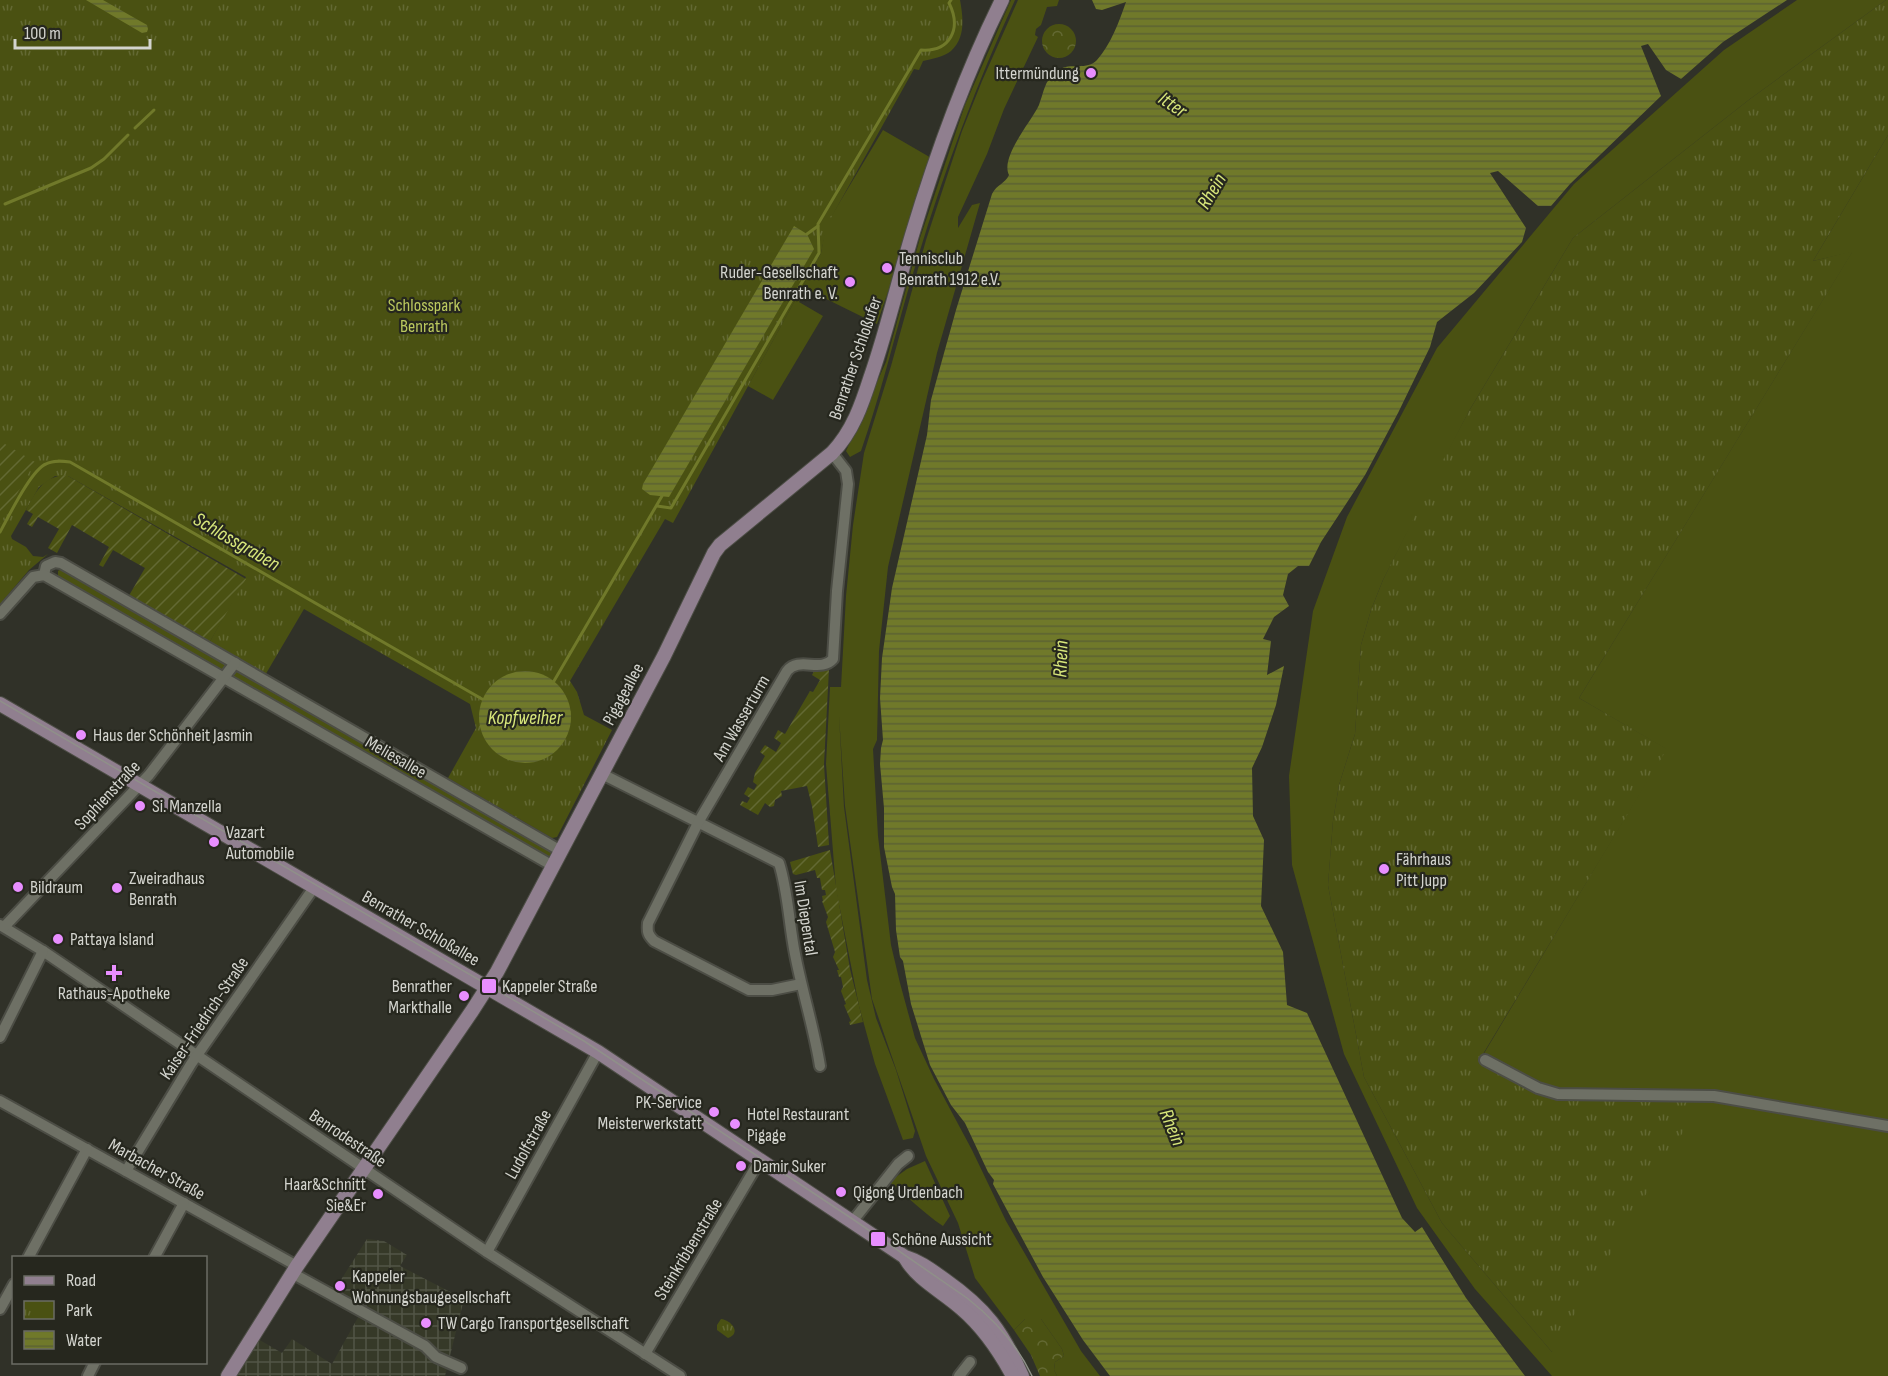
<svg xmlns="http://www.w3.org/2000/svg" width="1888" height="1376" font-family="'Sofia Sans Condensed',sans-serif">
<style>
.industrial{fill:url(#industrial-grid)}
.grass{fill:#4a5112}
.forest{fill:url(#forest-crowns)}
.park{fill:url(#park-tufts)}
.garden{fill:url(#garden-furrows)}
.water{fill:url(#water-rules)}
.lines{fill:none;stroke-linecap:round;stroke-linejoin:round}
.stream{stroke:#70792a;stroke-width:3}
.street-casing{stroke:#4c4d45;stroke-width:14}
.secondary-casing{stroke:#4c4d45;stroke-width:16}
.street{stroke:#6e7065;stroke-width:10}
.secondary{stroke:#907f8f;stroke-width:14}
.tram{stroke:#8f9089;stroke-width:1.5}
.poi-dot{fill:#e88eff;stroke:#26271e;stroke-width:2}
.labels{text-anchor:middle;stroke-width:4.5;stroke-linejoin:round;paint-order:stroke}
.poi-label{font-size:18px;fill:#d3d4ce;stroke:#26271e;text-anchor:start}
.park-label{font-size:18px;fill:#bbc95e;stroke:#26271e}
.street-label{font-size:18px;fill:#d3d4ce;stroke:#26271e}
.water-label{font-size:20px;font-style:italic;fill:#d8e77b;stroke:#26271e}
</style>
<defs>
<pattern id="industrial-grid" width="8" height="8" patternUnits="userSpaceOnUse" patternTransform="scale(1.5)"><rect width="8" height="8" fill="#363928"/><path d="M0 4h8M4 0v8" fill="none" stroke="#525546"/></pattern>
<pattern id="forest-crowns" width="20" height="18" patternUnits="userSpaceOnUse" patternTransform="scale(1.5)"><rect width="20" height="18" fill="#4a5112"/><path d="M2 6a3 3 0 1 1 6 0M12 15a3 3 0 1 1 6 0" fill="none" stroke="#636933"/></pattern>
<pattern id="park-tufts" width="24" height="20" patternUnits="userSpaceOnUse" patternTransform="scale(1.5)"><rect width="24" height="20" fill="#4a5112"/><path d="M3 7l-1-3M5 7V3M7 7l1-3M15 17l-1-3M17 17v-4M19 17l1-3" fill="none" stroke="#636933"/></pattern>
<pattern id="garden-furrows" width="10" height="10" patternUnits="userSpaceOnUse" patternTransform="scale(1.5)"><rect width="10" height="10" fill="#4a5112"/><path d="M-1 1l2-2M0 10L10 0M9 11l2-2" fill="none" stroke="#636933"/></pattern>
<pattern id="water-rules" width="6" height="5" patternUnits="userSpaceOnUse" patternTransform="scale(1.5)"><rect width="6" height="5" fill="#70792a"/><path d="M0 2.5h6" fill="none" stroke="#5c6232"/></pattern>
</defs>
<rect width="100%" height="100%" fill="#303128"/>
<polygon class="industrial" points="367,1239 384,1241 407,1255 400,1266 464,1299 445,1376 233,1376 258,1339 282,1353 292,1339 332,1364 361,1312 330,1297"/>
<g class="grass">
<path d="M1011 0H1015C971 96 936 193 907 294 892 347 879 399 861 451L850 457 846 451 886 362 920 238 965 105Z"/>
<polygon points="1018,0 1059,0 1057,6 1047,7 1041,25 1036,29 1035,35 1038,37 1004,109 987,154 958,217 958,228 972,205 980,203 937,353 888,567 879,651 877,740 873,749 878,836 891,945 900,983 915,1038 934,1079 972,1150 1006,1221 1081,1351 1100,1376 1057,1376 1054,1370 1055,1362 1064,1356 1062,1349 1041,1319 1025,1319 1014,1330 975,1278 958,1223 926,1156 872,999 845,806 839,715 844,807 867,980 876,1018 896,1070 915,1131 913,1138 903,1140 875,1064 859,1006 836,889 826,764 830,687 841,687 846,596 853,525 864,453 891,366 926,240 962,131 982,81"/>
<polygon points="1797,0 1886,0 1750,99 1573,238 1469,411 1383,580 1371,610 1361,645 1355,734 1339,785 1333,821 1328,885 1364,1077 1442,1223 1552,1352 1575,1091 1551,1087 1483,1055 1666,749 1579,698 1852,252 1813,261 1888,135 1888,1376 1552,1376 1475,1289 1417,1208 1344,1054 1292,865 1289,776 1313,611 1347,517 1437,348 1574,184 1724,50"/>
<polygon points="883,130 933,159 877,324 806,289 799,302 823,316 773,400 748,386 821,253 826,225"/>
<polygon points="62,568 554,850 551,860 58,577 58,571"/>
<path d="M925 1161 950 1216 943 1226C923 1213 908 1196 889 1182L907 1169Z"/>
</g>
<g class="forest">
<circle cx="1059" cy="41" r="17"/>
<polygon points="1025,1319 1041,1319 1062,1349 1064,1356 1055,1362 1054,1370 1057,1376 1040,1376 1031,1355 1014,1330"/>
</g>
<g class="park">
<path d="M0 0H960C963 17 966 37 951 51 944 57 931 59 923 61L919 70 914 69 827 225 821 253 673 523 665 519 570 681 577 692 584 715 612 730 557 837 552 838 448 778 476 728 470 704 304 609 264 677 208 645 246 577 68 476H55L39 487 11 536 12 539 26 547 33 556 43 557 48 554 29 570 0 604Z"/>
<polygon points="1886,0 1888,0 1888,135 1813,261 1853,251 1579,698 1667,749 1483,1054 1552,1087 1575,1091 1708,1090 1552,1352 1442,1223 1364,1077 1328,885 1333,821 1339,785 1355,734 1361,645 1371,610 1383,580 1434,477 1469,411 1573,238 1750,99"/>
<path d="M721 1319C731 1320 742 1333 728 1338L717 1330V1325Z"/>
</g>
<g class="garden">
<polygon points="0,441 35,462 0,524"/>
<path d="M63 475 68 476 246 579 208 645 127 599 145 568 113 550 103 567 99 565 109 547 72 525 57 553 48 548 59 529 38 517 32 527 27 524 33 514 26 510C35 493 42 478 63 475Z"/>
<polygon points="816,668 829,669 824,764 829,845 818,847 812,806 807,786 781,791 782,796 775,800 774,806 770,807 765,803 758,815 740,805 742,801 747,803 750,798 744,794 748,787 754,790 757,785 753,782 755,773 765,756 760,752 765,745 776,752 781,743 774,738 778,730 785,734 810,691 813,692 820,680 812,675"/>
<polygon points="830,850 850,969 863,1022 850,1025 849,1022 851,1021 844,1005 846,1004 841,991 843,987 841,977 839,977 837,970 839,970 833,957 835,952 826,922 828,917 822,901 823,901 822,896 826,895 825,890 822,890 820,878 817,878 815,870 796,875 793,874 790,862"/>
</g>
<g class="water">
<polygon points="86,0 103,0 147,25 148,29 147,32 142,33"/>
<path d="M1092 0H1787L1723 42 1681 79 1666 70 1648 44 1641 46 1661 96 1570 184 1551 206H1538L1498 171 1490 173 1526 228 1522 242 1474 293 1437 322 1430 347 1398 413 1365 475 1321 542 1309 566H1298L1288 574 1283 595 1289 606 1274 617 1263 639 1271 641 1267 675 1284 666 1276 705 1262 747 1252 768 1253 816 1264 840 1261 906 1283 952 1287 1005 1307 1013 1402 1218 1415 1232 1422 1227 1466 1298 1525 1376H1110L1083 1340 1043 1277 993 1184 994 1180 988 1172 965 1123 951 1105 930 1065 911 1004 903 961 900 957 896 930 895 894 892 887 884 847V808L880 764 881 748 883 740 880 698 882 658 892 588 927 435 931 400 956 310 992 194C997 184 1005 184 1009 175 1000 157 1031 122 1039 105 1044 92 1045 78 1058 70 1071 62 1087 71 1097 60 1111 44 1119 22 1126 2L1102 10 1096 9Z"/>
<polygon points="794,226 807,234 814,249 669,497 650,495 642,489 643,484"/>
<circle cx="525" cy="717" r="46"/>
</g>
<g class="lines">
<g class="stream">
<polyline points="135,128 154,110"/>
<polyline points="5,204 91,168 104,159 128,135"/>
<polyline points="807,234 818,226"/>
<path d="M657 506 671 508 819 253 818 224 921 50C950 52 962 29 949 3L951 0"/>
<path d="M0 532C9 516 31 470 46 464 53 460 62 461 70 462L482 699"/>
<polyline points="554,681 662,496"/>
</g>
<defs>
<g id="street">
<polyline points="44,575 46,566 55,562 61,563 561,851"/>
<polyline points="0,614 33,577 44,575 553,866"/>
<path d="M602 774 779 863C788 891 789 924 795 954 802 991 814 1028 820 1066"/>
<polyline points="0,925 43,951 487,1252 680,1376"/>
<polyline points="4,927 149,775 235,663"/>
<path d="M801 984 772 990H749L654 941C648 935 647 932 648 923L699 821 787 671C799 656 821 673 833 659L837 591 848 484 846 471 832 453"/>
<polyline points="0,1037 43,951"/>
<polyline points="1485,1060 1538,1088 1558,1094 1714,1096 1888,1126"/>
<polyline points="0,1101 297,1266"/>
<polyline points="126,1171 191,1064 315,886"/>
<polyline points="852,1222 898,1164 908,1156"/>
<polyline points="487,1252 598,1052"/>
<polyline points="28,1258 87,1149"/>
<polyline points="154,1258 184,1203"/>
<polyline points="292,1273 425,1346 436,1357 461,1368"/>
<polyline points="0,1309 14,1284"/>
<polyline points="645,1354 760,1160"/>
<polyline points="88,1376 95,1362"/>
<polyline points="959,1376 970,1362"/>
</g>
<g id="secondary">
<path d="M0 704 598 1052 905 1257C921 1262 932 1271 945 1280 986 1309 1002 1331 1022 1376"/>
<path d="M906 1259C918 1280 945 1293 962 1309 983 1327 1000 1352 1013 1376"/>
<path d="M228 1376 297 1266 472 1011 497 972 664 656 714 553 720 545 832 453C853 431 862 404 871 376 887 330 898 282 912 235 936 155 965 75 1002 0"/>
</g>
</defs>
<use href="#street" class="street-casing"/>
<use href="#secondary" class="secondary-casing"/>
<use href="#street" class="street"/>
<use href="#secondary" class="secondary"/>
<path class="tram" d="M0 701 584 1041 854 1220 967 1298C995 1320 1017 1344 1032 1376"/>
</g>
<g class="poi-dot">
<circle cx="1091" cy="73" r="6"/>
<circle cx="887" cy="268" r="6"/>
<circle cx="850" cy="282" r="6"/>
<circle cx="81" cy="735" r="6"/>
<circle cx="140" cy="806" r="6"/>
<circle cx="214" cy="842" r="6"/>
<circle cx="1384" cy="869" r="6"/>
<circle cx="18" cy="887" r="6"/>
<circle cx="117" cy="888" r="6"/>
<circle cx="58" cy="939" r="6"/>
<path d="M111 964h6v6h6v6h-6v6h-6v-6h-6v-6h6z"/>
<rect x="481" y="978" width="16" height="16" rx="3"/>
<circle cx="464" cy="996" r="6"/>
<circle cx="714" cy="1112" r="6"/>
<circle cx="735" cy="1124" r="6"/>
<circle cx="741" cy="1166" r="6"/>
<circle cx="841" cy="1192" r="6"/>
<circle cx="378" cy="1194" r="6"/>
<rect x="870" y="1231" width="16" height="16" rx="3"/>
<circle cx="340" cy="1286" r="6"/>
<circle cx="426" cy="1323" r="6"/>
</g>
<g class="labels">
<g class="poi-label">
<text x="1079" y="79" text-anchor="end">Ittermündung</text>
<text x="899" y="264">Tennisclub<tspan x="899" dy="21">Benrath 1912 e.V.</tspan></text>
<text x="838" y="278" text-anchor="end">Ruder-Gesellschaft<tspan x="838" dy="21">Benrath e. V.</tspan></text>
<text x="93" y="741">Haus der Schönheit Jasmin</text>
<text x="152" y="812">Si. Manzella</text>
<text x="226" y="838">Vazart<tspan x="226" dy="21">Automobile</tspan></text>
<text x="1396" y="865">Fährhaus<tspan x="1396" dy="21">Pitt Jupp</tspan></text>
<text x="129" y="884">Zweiradhaus<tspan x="129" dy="21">Benrath</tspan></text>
<text x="30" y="893">Bildraum</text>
<text x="70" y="945">Pattaya Island</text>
<text x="452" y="992" text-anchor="end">Benrather<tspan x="452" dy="21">Markthalle</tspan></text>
<text x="502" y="992">Kappeler Straße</text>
<text x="114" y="999" text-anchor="middle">Rathaus-Apotheke</text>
<text x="702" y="1108" text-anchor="end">PK-Service<tspan x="702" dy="21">Meisterwerkstatt</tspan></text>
<text x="747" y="1120">Hotel Restaurant<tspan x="747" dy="21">Pigage</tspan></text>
<text x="753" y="1172">Damir Suker</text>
<text x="366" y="1190" text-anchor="end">Haar&amp;Schnitt<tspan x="366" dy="21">Sie&amp;Er</tspan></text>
<text x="853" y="1198">Qigong Urdenbach</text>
<text x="892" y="1245">Schöne Aussicht</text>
<text x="352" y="1282">Kappeler<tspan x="352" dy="21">Wohnungsbaugesellschaft</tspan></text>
<text x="438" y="1329">TW Cargo Transportgesellschaft</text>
</g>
<g class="park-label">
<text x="424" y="311">Schlosspark<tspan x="424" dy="21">Benrath</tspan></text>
</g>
<g class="street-label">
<text transform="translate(855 358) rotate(-71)" y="6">Benrather Schloßufer</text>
<text transform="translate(623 694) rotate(-62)" y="6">Pigageallee</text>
<text transform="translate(741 718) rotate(-60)" y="6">Am Wasserturm</text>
<text transform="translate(396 757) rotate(30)" y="6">Meliesallee</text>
<text transform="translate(107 795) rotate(-47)" y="6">Sophienstraße</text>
<text transform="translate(806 918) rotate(81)" y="6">Im Diepental</text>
<text transform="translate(421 928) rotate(30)" y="6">Benrather Schloßallee</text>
<text transform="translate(204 1018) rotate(-56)" y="6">Kaiser-Friedrich-Straße</text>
<text transform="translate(348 1138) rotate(34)" y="6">Benrodestraße</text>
<text transform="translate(528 1144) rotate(-61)" y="6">Ludolfstraße</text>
<text transform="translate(157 1169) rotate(29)" y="6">Marbacher Straße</text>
<text transform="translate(688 1249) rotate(-59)" y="6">Steinkribbenstraße</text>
</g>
<g class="water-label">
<text transform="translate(1173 104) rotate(34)" y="7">Itter</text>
<text transform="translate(1211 191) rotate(-59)" y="7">Rhein</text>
<text transform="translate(237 541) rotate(30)" y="7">Schlossgraben</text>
<text transform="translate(1060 659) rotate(-88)" y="7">Rhein</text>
<text x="525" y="724">Kopfweiher</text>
<text transform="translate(1173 1127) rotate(67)" y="7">Rhein</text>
</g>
</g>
<rect x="12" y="1256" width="195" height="108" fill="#26271e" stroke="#6b6c64" stroke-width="1.5"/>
<rect x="24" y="1276" width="30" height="9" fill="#907f8f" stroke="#6b6c64" stroke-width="1.5"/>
<text x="66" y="1286" font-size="18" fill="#d3d4ce">Road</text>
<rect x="24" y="1301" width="30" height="18" fill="url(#park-tufts)" stroke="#6b6c64" stroke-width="1.5"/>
<text x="66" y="1316" font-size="18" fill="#d3d4ce">Park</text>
<rect x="24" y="1331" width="30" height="18" fill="url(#water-rules)" stroke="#6b6c64" stroke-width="1.5"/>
<text x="66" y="1346" font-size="18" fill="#d3d4ce">Water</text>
<path d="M15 39v9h135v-9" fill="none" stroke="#d3d4ce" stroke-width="3"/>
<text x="24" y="39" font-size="18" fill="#d3d4ce" stroke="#26271e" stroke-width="4.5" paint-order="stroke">100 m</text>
</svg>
